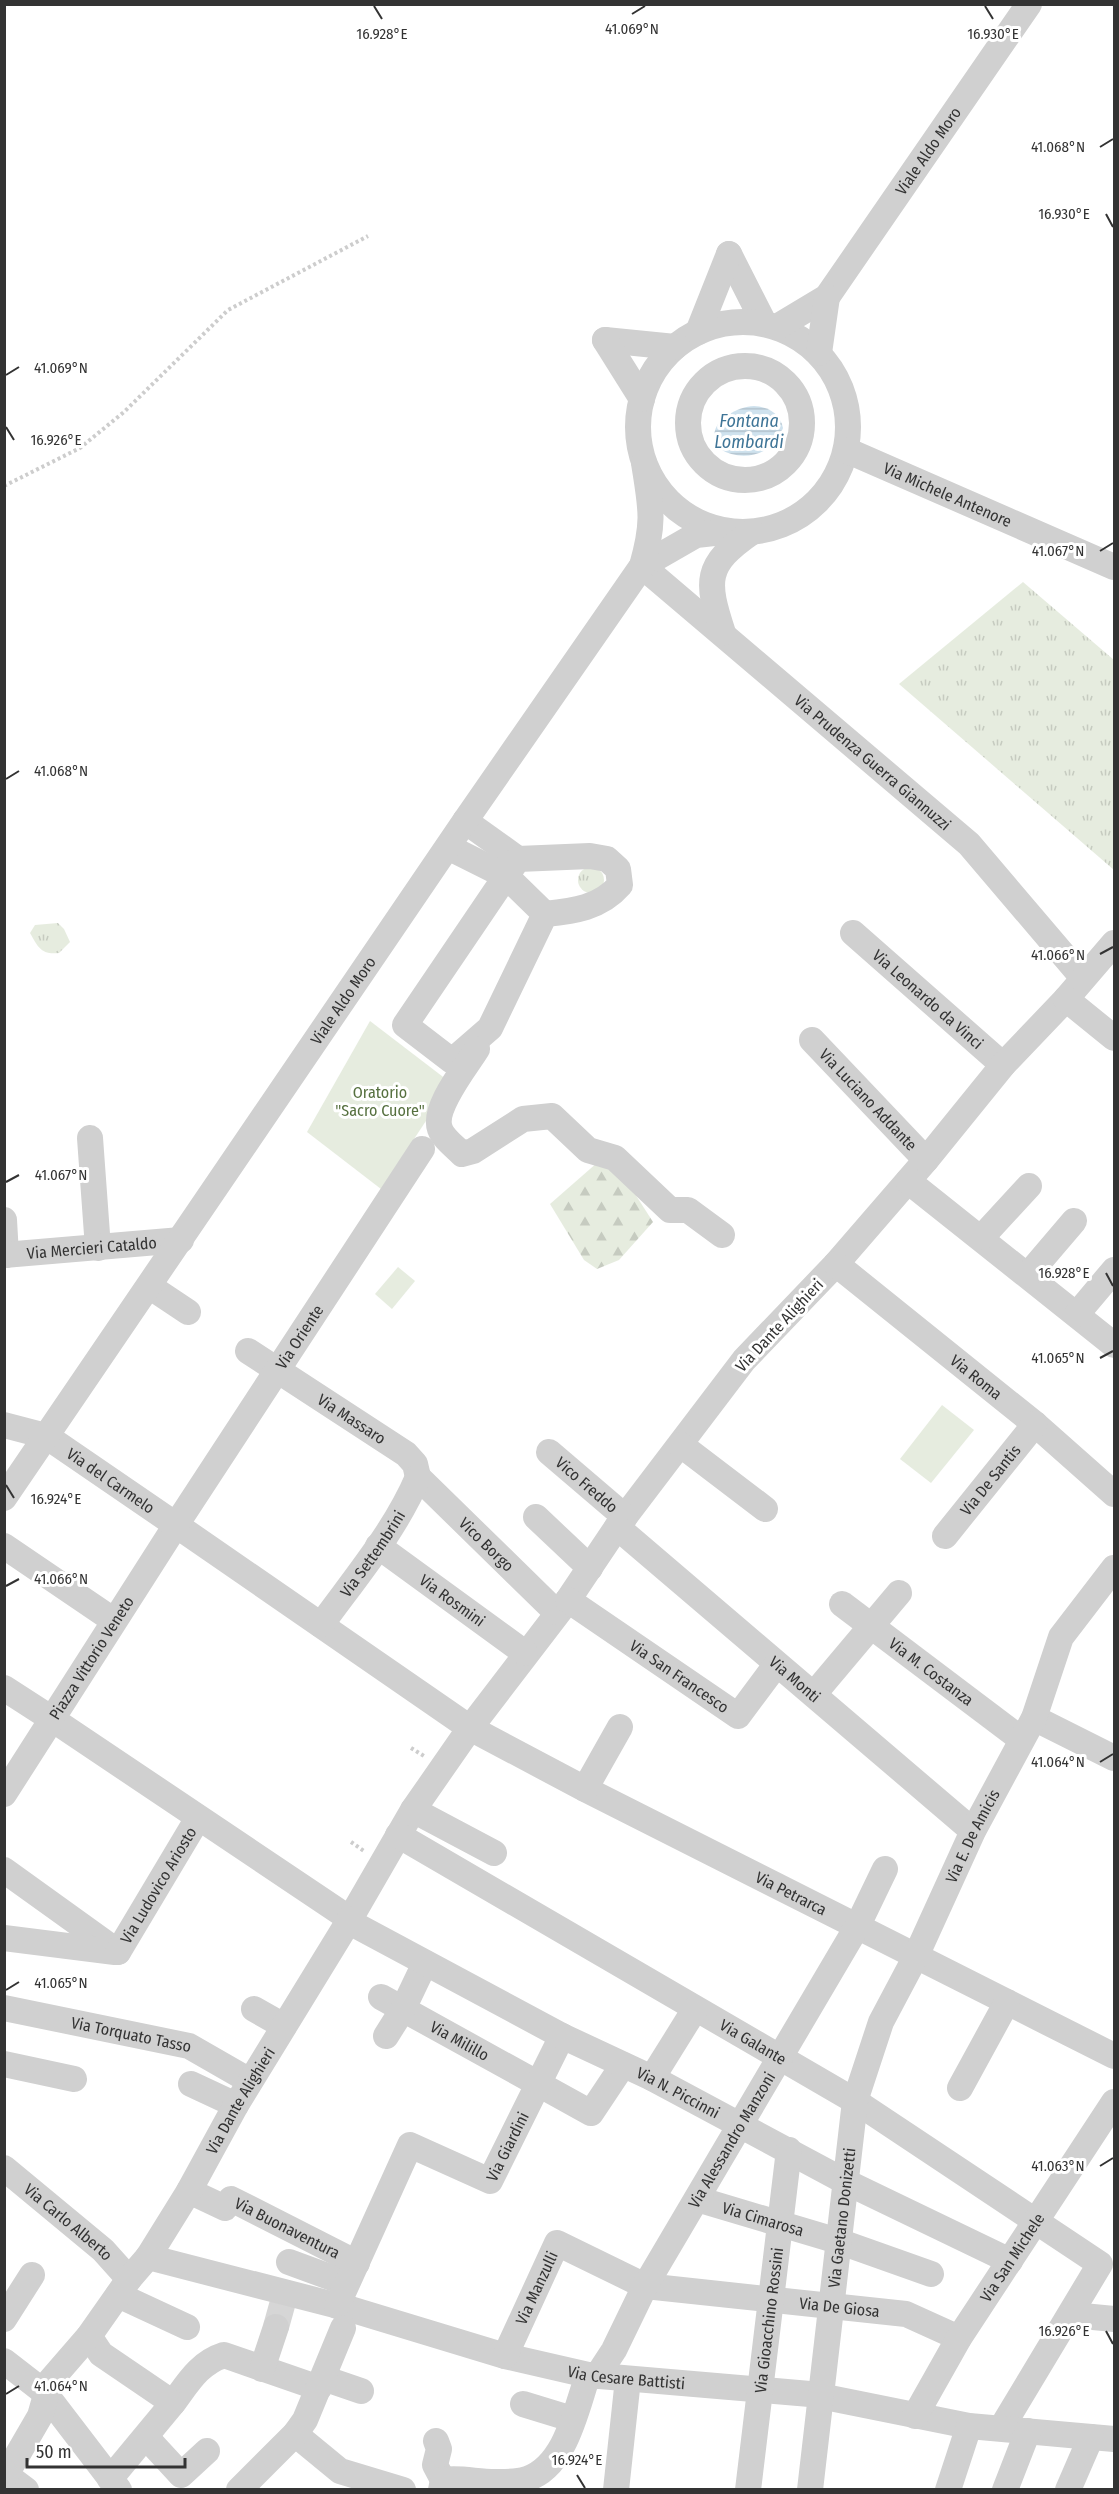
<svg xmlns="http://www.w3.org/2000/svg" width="1119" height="2494" font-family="'Fira Sans Condensed',sans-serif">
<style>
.grass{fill:url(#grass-tufts)}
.forest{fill:url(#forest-firs)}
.park{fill:#e6ecdf}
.water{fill:url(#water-rules)}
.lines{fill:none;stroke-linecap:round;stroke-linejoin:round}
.minor-tunnel{stroke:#d6d6d6;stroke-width:26;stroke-dasharray:26 13;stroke-linecap:butt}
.path{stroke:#cdcdcd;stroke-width:4;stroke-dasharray:3 3;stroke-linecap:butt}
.minor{stroke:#d0d0d0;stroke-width:26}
.ticks{fill:none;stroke:#333;stroke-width:2}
.labels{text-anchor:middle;stroke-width:6;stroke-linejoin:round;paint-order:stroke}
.street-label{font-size:16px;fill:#333;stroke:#fff}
.park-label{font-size:16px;fill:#56703f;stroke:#fff}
.water-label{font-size:18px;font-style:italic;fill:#3f7597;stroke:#fff}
.ticks-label{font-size:15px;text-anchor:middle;fill:#333;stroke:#fff;stroke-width:6;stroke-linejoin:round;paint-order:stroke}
</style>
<defs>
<pattern id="grass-tufts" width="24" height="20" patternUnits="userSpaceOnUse" patternTransform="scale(1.5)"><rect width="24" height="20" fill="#e6ecdf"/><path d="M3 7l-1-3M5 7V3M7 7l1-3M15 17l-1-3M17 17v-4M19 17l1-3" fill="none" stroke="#c6cbc0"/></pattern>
<pattern id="forest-firs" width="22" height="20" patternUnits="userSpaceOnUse" patternTransform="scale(1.5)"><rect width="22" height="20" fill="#e6ecdf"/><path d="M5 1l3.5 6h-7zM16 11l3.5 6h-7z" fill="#c6cbc0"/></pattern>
<pattern id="water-rules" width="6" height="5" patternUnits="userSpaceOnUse" patternTransform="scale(1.5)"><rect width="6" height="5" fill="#cfe2ee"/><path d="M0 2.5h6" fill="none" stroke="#b2c2cd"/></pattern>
</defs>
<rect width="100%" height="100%" fill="#fff"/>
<g class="grass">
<polygon points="1023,582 1114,660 1114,870 899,684"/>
<circle cx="591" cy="880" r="13"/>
<path d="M58 923 64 929 70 942 59 953C41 955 38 947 30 933L35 925Z"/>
</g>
<polygon class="forest" points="598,1162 621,1172 653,1222 619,1260 597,1269 584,1260 550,1204"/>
<g class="park">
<polygon points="370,1021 451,1083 381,1189 307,1132"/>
<polygon points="398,1267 415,1281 392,1309 375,1294"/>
<polygon points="942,1405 974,1430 931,1483 900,1459"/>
</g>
<path class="water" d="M754 406C768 407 780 413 783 428 774 455 742 463 720 449 701 426 734 407 754 406Z"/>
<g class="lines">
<polyline class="minor-tunnel" points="276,2327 284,2298"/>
<g class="path">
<polyline points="4,486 80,448 124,412 228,310 368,236"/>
<polyline points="411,1748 424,1756"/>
<polyline points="351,1842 364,1851"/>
</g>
<g class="minor">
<polyline points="729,254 764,323"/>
<circle cx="743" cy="427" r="105"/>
<path id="s1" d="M777 327 827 297 1029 4"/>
<polyline points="698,332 729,254"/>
<polyline points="605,340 675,347"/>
<polyline points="605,340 642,399"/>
<polyline points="819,353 827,297"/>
<circle cx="745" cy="423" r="57"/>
<path id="s2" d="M846 450 1114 567"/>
<path id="s3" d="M642 566 969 844 1083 978"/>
<polyline points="642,566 696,535 723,532"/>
<path d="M723 633C706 581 704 565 752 532"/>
<polyline points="465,821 518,859"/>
<path d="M448 847 506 876 545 914 490 1028 452 1061 405 1025 506 876 518 859 590 856 607 859 618 869 620 885C600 908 574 911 545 914"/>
<path id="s4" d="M853 933 1003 1065"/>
<path id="s5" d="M1114 943 1066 999 1003 1065 926 1160 836 1264 744 1360 617 1527 568 1600 470 1728 413 1810 350 1919 52 1719 176 1525 470 1728 585 1789 1114 2056"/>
<polyline points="1066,999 1114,1038"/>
<path id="s6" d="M812 1040 926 1160"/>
<path d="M477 1049C466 1067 432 1108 440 1129 443 1138 455 1147 462 1154L473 1151 523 1119 552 1116 588 1150 615 1158 670 1210H688L722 1235"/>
<polyline points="90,1138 98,1248"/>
<polyline points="908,1181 1114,1345"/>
<polyline points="4,1220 6,1255"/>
<polyline points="982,1237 1029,1186"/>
<path id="s7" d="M4 1255 181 1240"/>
<path id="s8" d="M836 1264 1035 1424 1114 1494"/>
<polyline points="1028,1275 1074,1221"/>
<polyline points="149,1286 188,1312"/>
<polyline points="1077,1314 1114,1270"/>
<path id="s9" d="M248 1351 406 1454 415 1464 418 1477"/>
<path id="s10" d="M4 1425 46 1436 176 1525 422 1149"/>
<polyline points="681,1445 765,1509"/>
<path id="s11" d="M549 1452 625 1517"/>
<path id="s12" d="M418 1477 556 1612"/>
<path id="s13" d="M4 1498 465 821 642 566C655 521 651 508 644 463"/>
<polyline points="536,1517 590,1568"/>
<path id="s14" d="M617 1527 973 1831"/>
<path id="s15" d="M945 1536 1035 1424"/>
<polyline points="4,1546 113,1620"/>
<path id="s16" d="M378 1546 525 1653"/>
<path id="s17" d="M568 1600 738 1716 776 1665"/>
<path id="s18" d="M842 1604 1021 1739"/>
<path id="s19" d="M321 1625C355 1578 395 1531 418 1477"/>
<polyline points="4,1688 52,1719 4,1794"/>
<polyline points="814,1694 899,1593"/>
<polyline points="1034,1718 1114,1758"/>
<polyline points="585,1789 620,1727"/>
<polyline points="413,1810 494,1853"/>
<path id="s20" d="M398 1835 855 2101 1100 2264 1002 2427"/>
<polyline points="4,1870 118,1952"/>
<polyline points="4,1938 115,1952"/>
<path id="s21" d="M118 1952 198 1818"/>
<path id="s22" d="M381 1997 591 2113 623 2065"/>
<path id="s23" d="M4 2008 189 2046 250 2081"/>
<polyline points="254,2009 284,2026"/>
<polyline points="386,2036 403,2009 425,1963"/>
<polyline points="4,2064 74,2079"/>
<polyline points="652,2078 695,2009"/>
<polyline points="191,2084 236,2105"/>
<polyline points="960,2088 1007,2002"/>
<path id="s24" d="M4 2168 103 2250 129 2279"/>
<path id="s25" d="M189 2191 225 2208 231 2199 357 2263"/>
<path id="s26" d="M697 2199 838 2241 931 2274"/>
<path id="s27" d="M148 2257 350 2309 505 2356 588 2375 810 2394 969 2426 1114 2439"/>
<polyline points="289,2262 346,2283"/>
<polyline points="118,2295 187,2327"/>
<path id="s28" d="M337 2306 410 2145 490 2181 562 2036"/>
<polyline points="1072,2315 1114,2319"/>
<polyline points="4,2319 32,2275"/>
<path d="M89 2336 101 2354 173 2403C188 2383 199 2363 224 2355L319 2388"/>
<path id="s29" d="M505 2356 557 2243 645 2286 906 2314 959 2338"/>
<polyline points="4,2361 44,2392 119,2490"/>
<polyline points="262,2369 276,2327"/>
<path id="s30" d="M597 2376 614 2350 645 2286 858 1925 885 1869"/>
<polyline points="323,2378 361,2391"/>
<polyline points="523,2404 572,2419"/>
<path id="s31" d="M915 2416 959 2338 1114 2102"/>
<polyline points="295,2434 340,2471 403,2490"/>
<polyline points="146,2437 181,2475 207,2451"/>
<polyline points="436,2441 439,2449 435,2465 443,2480"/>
<polyline points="6,2475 26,2490"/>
<path id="s32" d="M4 2478 40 2416 50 2381 89 2336 129 2279 148 2257 189 2191 236 2105 350 1919 357 1926 562 2036 652 2078 846 2182 1010 2261"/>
<polyline points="110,2479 173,2403"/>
<polyline points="239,2490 295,2434 305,2420 343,2328"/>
<path d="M441 2490 443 2480C461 2477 480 2483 499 2482 507 2482 519 2482 527 2479 566 2466 576 2409 588 2375"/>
<polyline points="616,2490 628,2379"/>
<path id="s33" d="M748 2490 789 2150"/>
<path id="s34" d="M810 2490 855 2101 881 2022 916 1956 973 1831 1034 1718 1061 1637 1114 1568"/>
<polyline points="948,2490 969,2426"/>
<polyline points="1005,2490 1028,2431"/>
<polyline points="1068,2490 1091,2437"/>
</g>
</g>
<path class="ticks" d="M374 6 382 19M985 6 993 19M632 14 645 6M1100 147 1113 139M1106 214 1113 227M6 375 19 367M6 427 14 440M1100 551 1113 543M6 779 19 771M1100 954 1113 947M6 1182 19 1175M1106 1273 1113 1286M1100 1358 1113 1351M6 1485 14 1498M6 1586 19 1579M1100 1762 1113 1754M6 1990 19 1982M1100 2166 1113 2158M1106 2331 1113 2344M6 2394 19 2386M577 2475 585 2488"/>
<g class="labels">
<g class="street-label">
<text dy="6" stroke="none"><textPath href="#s1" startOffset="236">Viale Aldo Moro</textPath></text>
<text dy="6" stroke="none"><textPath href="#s2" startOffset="111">Via Michele Antenore</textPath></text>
<text dy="6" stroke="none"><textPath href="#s3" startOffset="303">Via Prudenza Guerra Giannuzzi</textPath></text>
<text dy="6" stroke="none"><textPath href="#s4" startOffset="100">Via Leonardo da Vinci</textPath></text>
<text dy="6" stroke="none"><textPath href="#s13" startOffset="602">Viale Aldo Moro</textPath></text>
<text dy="6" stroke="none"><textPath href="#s6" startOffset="82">Via Luciano Addante</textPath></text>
<text dy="6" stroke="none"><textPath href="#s7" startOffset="88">Via Mercieri Cataldo</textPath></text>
<text transform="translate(779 1325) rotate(-47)" y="6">Via Dante Alighieri</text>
<text dy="6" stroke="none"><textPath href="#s10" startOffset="426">Via Oriente</textPath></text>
<text dy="6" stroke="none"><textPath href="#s8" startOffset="180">Via Roma</textPath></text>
<text dy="6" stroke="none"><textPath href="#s9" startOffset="124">Via Massaro</textPath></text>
<text dy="6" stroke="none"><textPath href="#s15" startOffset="72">Via De Santis</textPath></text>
<text dy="6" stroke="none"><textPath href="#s10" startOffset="122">Via del Carmelo</textPath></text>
<text dy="6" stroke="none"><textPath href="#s11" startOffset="50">Vico Freddo</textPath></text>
<text dy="6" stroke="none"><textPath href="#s12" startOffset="96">Vico Borgo</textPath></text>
<text dy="6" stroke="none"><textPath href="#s19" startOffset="88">Via Settembrini</textPath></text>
<text dy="6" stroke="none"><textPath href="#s16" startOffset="92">Via Rosmini</textPath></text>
<text dy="6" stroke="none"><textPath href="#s5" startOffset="1674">Piazza Vittorio Veneto</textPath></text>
<text dy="6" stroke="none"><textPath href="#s18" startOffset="112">Via M. Costanza</textPath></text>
<text dy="6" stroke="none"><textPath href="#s17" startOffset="135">Via San Francesco</textPath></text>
<text dy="6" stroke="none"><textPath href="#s14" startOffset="234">Via Monti</textPath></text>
<text dy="6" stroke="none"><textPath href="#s34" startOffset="682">Via E. De Amicis</textPath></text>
<text dy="6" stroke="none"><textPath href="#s21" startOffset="78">Via Ludovico Ariosto</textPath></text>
<text dy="6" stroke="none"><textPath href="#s5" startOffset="2550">Via Petrarca</textPath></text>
<text dy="6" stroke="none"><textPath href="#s23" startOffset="130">Via Torquato Tasso</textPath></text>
<text dy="6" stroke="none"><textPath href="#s22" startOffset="90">Via Milillo</textPath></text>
<text dy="6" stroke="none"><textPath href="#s20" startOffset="411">Via Galante</textPath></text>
<text dy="6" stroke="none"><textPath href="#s32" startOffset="1032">Via N. Piccinni</textPath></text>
<text dy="6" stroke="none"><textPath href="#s32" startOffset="448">Via Dante Alighieri</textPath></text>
<text dy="6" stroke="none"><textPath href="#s30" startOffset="272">Via Alessandro Manzoni</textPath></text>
<text dy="6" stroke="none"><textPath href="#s28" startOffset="303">Via Giardini</textPath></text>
<text dy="6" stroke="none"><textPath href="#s34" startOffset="274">Via Gaetano Donizetti</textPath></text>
<text dy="6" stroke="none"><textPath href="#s26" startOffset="69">Via Cimarosa</textPath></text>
<text dy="6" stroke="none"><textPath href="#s24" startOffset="84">Via Carlo Alberto</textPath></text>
<text dy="6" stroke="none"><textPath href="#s25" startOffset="114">Via Buonaventura</textPath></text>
<text dy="6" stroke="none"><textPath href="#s31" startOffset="186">Via San Michele</textPath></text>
<text dy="6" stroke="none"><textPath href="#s29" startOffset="75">Via Manzulli</textPath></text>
<text dy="6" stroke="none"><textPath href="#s29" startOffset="418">Via De Giosa</textPath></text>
<text dy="6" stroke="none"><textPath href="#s33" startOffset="171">Via Gioacchino Rossini</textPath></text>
<text dy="6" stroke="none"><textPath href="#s27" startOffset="494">Via Cesare Battisti</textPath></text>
</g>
<g class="park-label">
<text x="380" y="1098">Oratorio<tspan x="380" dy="18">"Sacro Cuore"</tspan></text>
</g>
<g class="water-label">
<text x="749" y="427">Fontana<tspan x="749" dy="21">Lombardi</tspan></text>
</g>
</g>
<g class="ticks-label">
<text x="632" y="34">41.069°N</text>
<text x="382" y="39">16.928°E</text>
<text x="993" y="39">16.930°E</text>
<text x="1058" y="152">41.068°N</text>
<text x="1064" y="219">16.930°E</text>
<text x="61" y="373">41.069°N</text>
<text x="56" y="445">16.926°E</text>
<text x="1058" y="556">41.067°N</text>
<text x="61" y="776">41.068°N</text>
<text x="1058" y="960">41.066°N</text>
<text x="61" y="1180">41.067°N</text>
<text x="1064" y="1278">16.928°E</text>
<text x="1058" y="1363">41.065°N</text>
<text x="56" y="1504">16.924°E</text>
<text x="61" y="1584">41.066°N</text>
<text x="1058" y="1767">41.064°N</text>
<text x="61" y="1988">41.065°N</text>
<text x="1058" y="2171">41.063°N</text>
<text x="1064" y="2336">16.926°E</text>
<text x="61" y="2391">41.064°N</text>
<text x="577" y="2465">16.924°E</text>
</g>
<rect width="1119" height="2494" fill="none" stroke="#333333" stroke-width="12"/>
<path d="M27 2458v9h158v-9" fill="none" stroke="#333333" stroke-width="3"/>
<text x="36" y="2458" font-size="18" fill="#333333" stroke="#ffffff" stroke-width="4.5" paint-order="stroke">50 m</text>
</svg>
